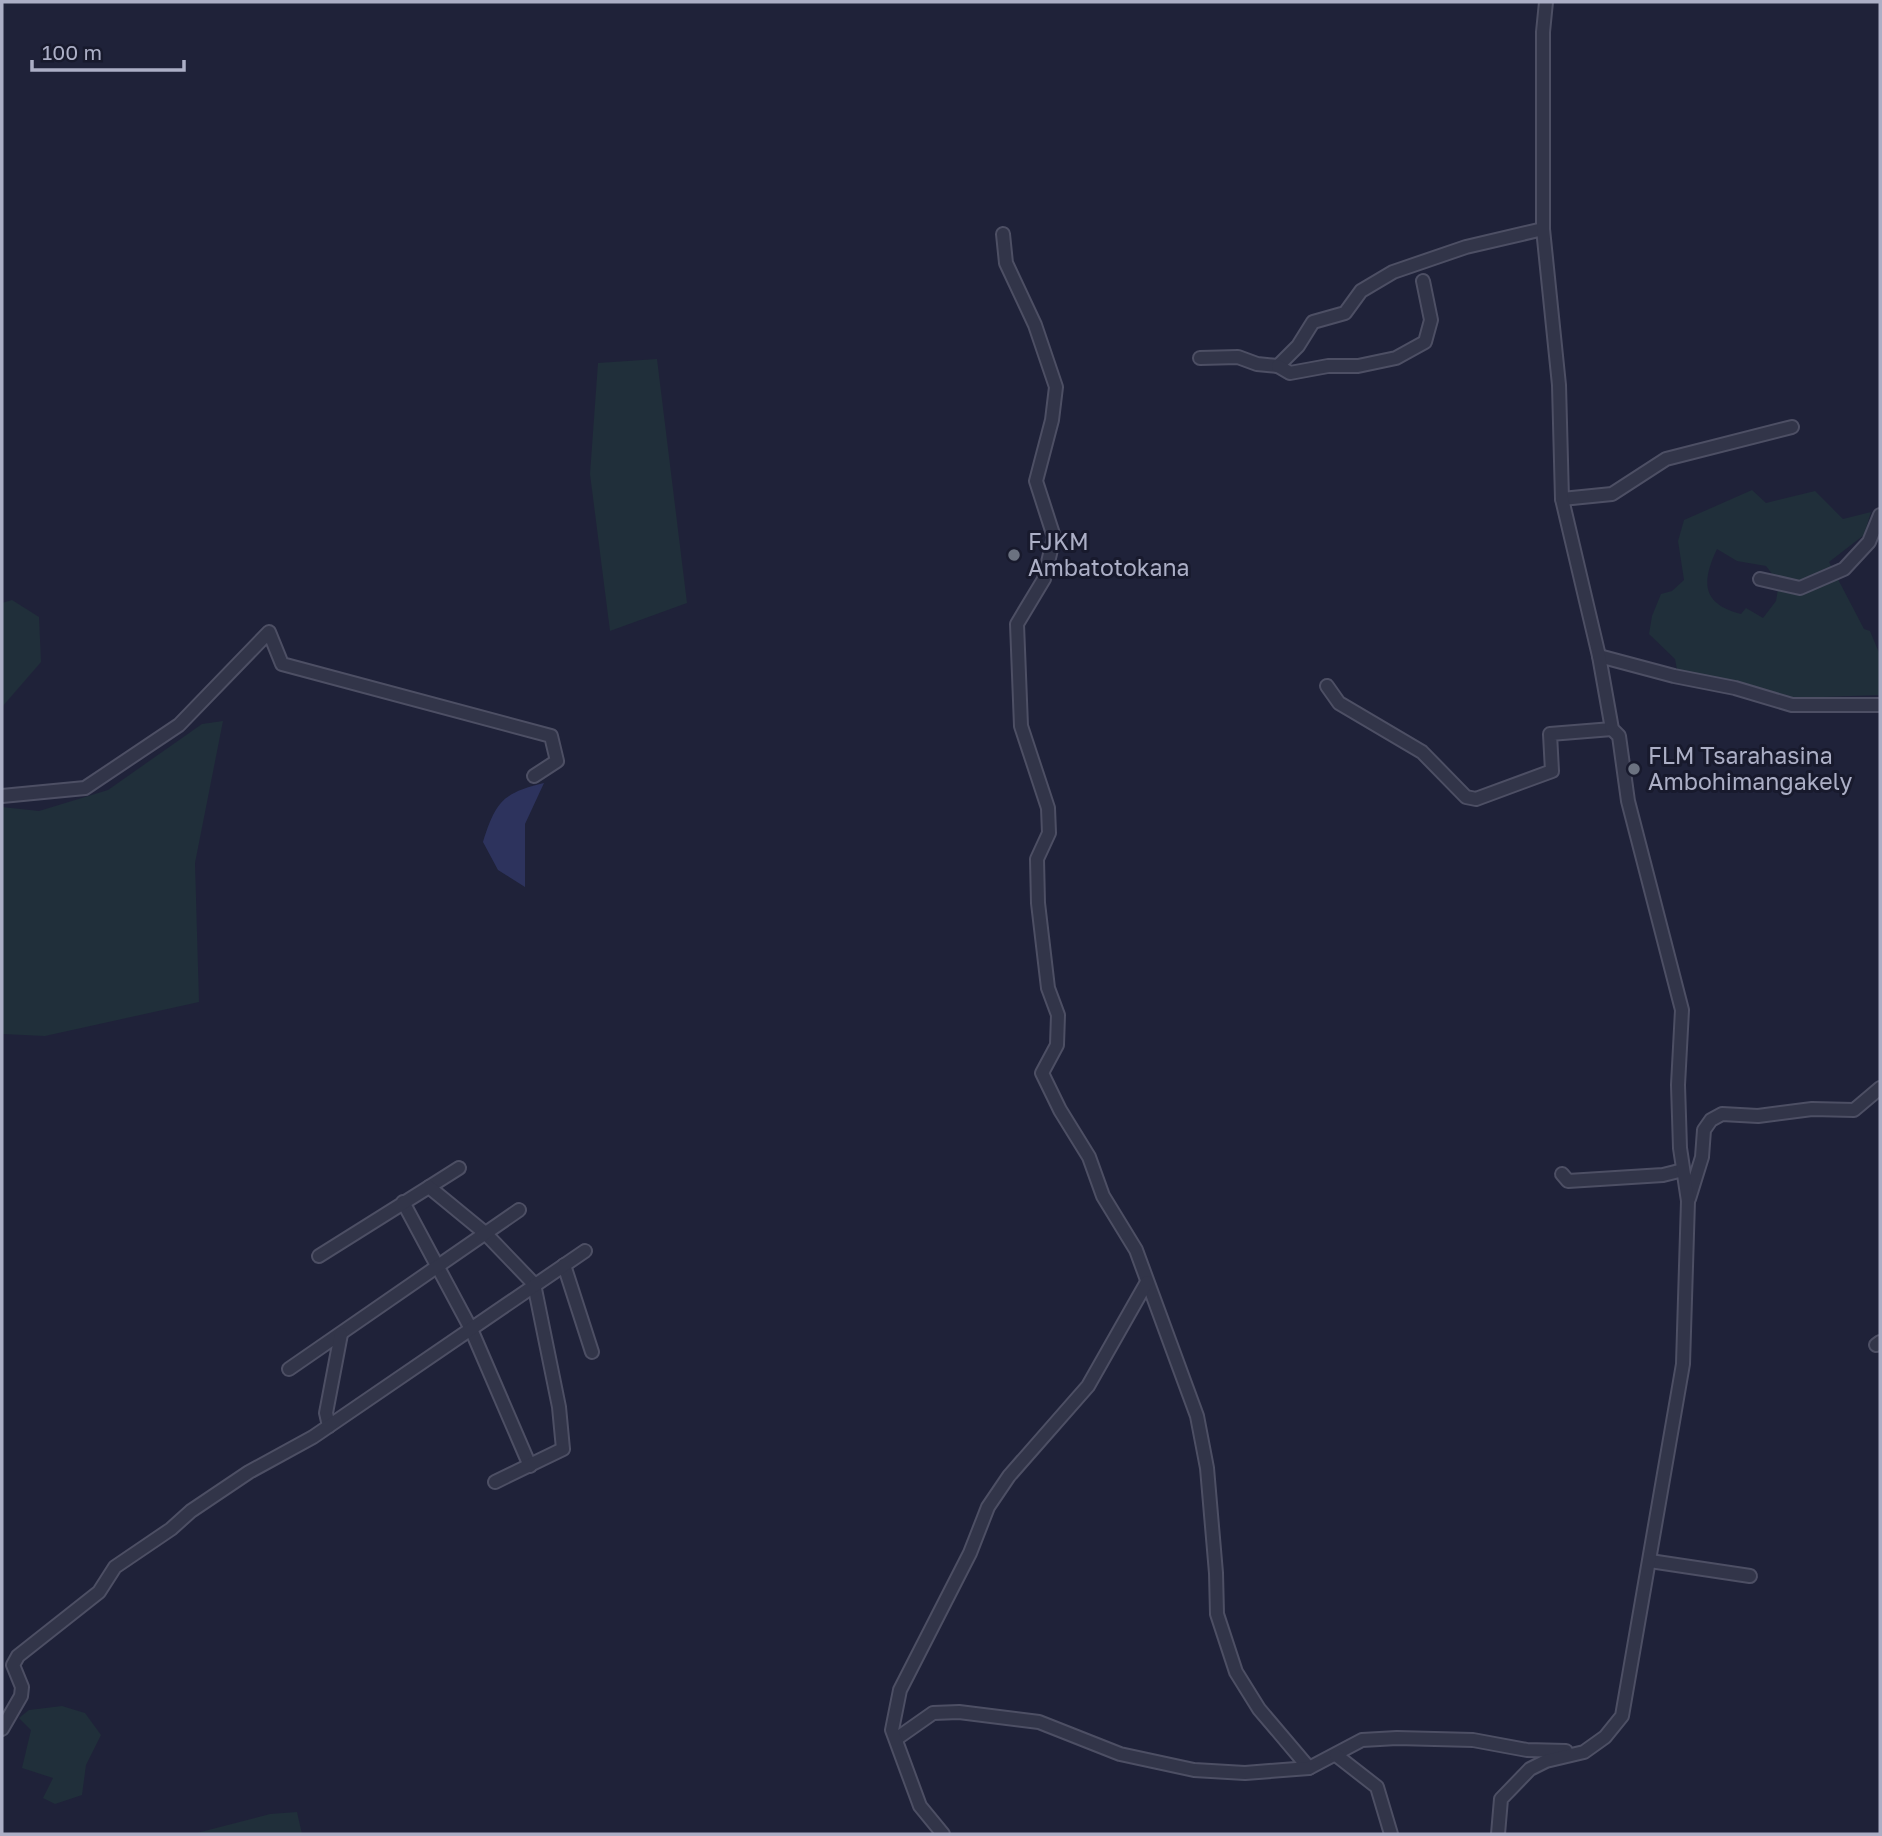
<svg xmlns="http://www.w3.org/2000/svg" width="1882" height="1836" font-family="'Golos Text',sans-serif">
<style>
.green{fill:#202f3a;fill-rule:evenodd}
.water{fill:#2d335d}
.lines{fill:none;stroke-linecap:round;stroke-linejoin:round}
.minor-casing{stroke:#4d4f64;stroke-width:16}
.minor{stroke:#323549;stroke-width:12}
.worship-dot{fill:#6b7280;stroke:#181a2d;stroke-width:2.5}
.labels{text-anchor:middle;stroke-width:6;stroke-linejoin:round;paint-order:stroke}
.poi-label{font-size:23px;fill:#acafc6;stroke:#181a2d;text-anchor:start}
</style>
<rect width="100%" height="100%" fill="#1f2239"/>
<g class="green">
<polygon points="657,359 687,603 610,631 590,474 598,363"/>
<path d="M1752 490 1766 503 1815 491 1843 519 1871 512 1864 535 1829 562 1864 629 1870 631 1880 655V695L1796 698 1677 670 1675 659 1649 634 1652 616 1661 594 1672 591 1684 580 1678 541 1684 520ZM1717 549 1737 561 1766 566 1779 583 1776 601 1763 618 1746 608 1741 614C1702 604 1701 583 1717 549Z"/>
<polygon points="12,600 39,617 41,662 2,707 2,603"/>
<polygon points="223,721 195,863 199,1002 45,1036 2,1034 2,807 39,811 108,790 202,724"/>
<polygon points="62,1706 85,1713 101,1735 86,1765 82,1795 55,1804 43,1798 53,1778 22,1768 31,1730 19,1718 29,1710"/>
<polygon points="297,1812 302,1834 193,1834 270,1814"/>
</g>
<path class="water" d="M544 783 525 824V887L498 870 483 842C496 801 503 793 544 783Z"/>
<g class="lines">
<defs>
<g id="minor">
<polyline points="1003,234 1006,263 1035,325 1056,387 1052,420 1036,481 1054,537 1044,579 1017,624 1021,726 1048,808 1049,833 1037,859 1038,903 1048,988 1058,1015 1057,1045 1042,1073 1060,1110 1089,1157 1103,1196 1136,1250 1197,1416 1207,1468 1216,1573 1217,1614 1236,1672 1259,1709 1309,1768"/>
<polyline points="1200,358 1238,357 1257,364 1278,366 1298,346 1313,322 1345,313 1361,291 1393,272 1466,247 1543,229"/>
<polyline points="1278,366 1290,373 1328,366 1358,366 1396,358 1425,342 1431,320 1423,281"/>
<polyline points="1562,499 1612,494 1666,459 1792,427"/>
<polyline points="1760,579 1800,588 1844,569 1869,542 1880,515"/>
<polyline points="1599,656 1674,676 1735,688 1792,705 1880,705"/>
<polyline points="1327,686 1339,703 1422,752 1466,797 1476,799 1552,771 1550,734 1612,729"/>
<polyline points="2,796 85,788 179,725 269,632 282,664 551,736 557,761 534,776"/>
<polyline points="1562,1174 1568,1181 1663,1175 1683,1170"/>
<polyline points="429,1187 459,1168"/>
<polyline points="1689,1199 1702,1157 1704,1130 1711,1120 1722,1114 1758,1116 1812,1109 1854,1110 1880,1088"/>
<polyline points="403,1202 471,1329 530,1466"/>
<polyline points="319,1256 429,1187 485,1233 534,1284 559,1407 563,1449 495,1482"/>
<polyline points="564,1265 592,1352"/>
<polyline points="1876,1345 1880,1342"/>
<polyline points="289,1369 519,1210"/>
<polyline points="329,1426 326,1413 341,1334"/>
<polyline points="1650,1561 1750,1576"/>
<polyline points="2,1729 21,1696 22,1687 13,1665 18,1656 99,1592 115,1567 171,1529 191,1511 249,1472 313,1437 585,1251"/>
<polyline points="896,1739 933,1713 959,1712 1039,1722 1120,1754 1194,1770 1245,1773 1309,1768 1362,1740 1397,1738 1473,1740 1527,1750 1566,1751"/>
<polyline points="1336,1755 1377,1787 1391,1834"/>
<polyline points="943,1834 920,1806 892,1730 900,1690 970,1553 988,1507 1009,1476 1088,1386 1147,1282"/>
<polyline points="1498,1834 1501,1799 1530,1769 1546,1761 1584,1752 1605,1737 1622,1716 1683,1364 1688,1201 1680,1148 1678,1085 1682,1010 1628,801 1619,736 1612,729 1599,656 1562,499 1559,385 1543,229 1543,32 1546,2"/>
</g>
</defs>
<use href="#minor" class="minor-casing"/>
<use href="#minor" class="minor"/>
</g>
<g class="worship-dot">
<circle cx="1014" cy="555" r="7"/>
<circle cx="1634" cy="769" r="7"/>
</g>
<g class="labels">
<g class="poi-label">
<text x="1028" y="550">FJKM<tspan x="1028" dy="26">Ambatotokana</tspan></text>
<text x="1648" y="764">FLM Tsarahasina<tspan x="1648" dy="26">Ambohimangakely</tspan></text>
</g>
</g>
<rect width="1882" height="1836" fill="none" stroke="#acafc6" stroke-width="7"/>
<path d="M32 60v10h152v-10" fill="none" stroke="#acafc6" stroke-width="3.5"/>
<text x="42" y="60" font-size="21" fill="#acafc6" stroke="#181a2d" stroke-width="5" paint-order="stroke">100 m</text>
</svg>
